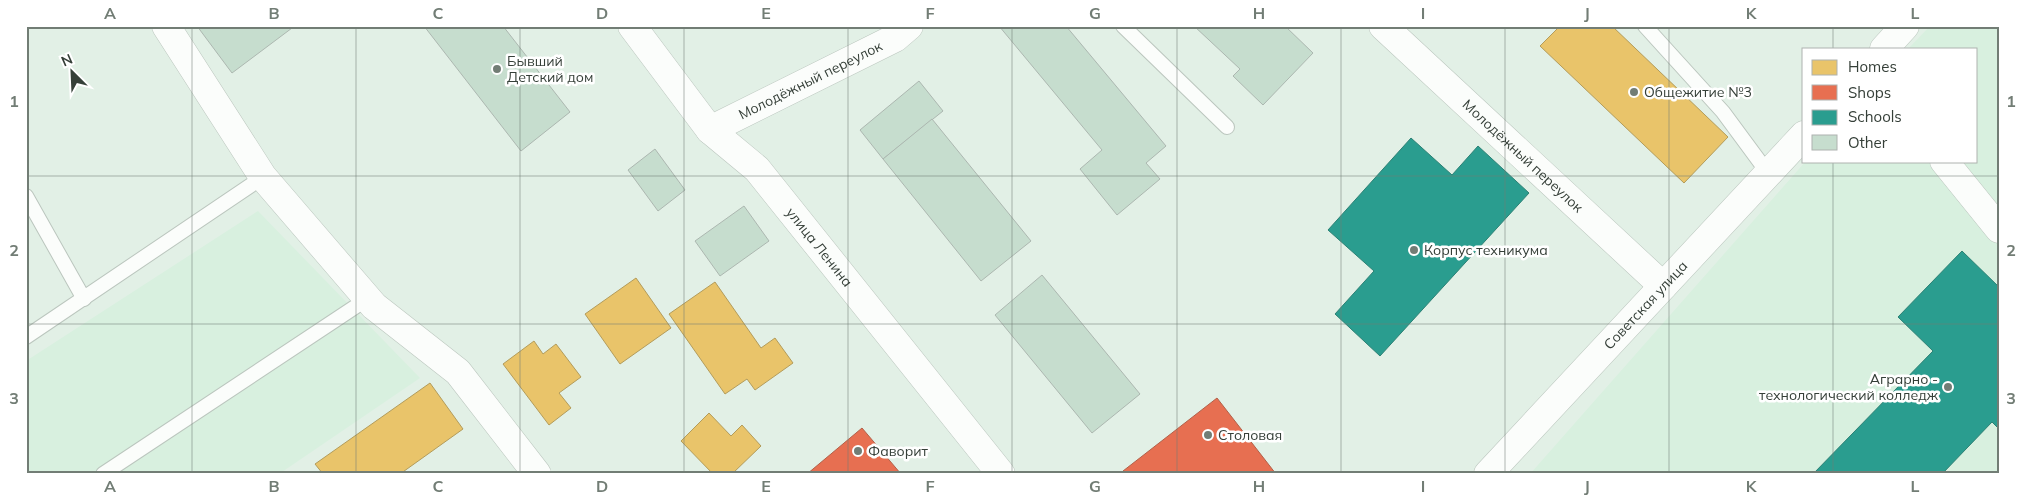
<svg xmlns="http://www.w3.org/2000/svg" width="2025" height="500" font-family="Mulish,sans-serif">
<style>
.built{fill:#d8f0df}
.homes{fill:#e9c46a;stroke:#b39c5b}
.shops{fill:#e76f51;stroke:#b2614a}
.schools{fill:#2a9d8f;stroke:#2d8175}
.building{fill:#c6ddce;stroke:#acb7b0}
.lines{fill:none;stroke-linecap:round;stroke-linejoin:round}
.service-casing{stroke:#bbc6be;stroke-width:16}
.minor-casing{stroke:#bbc6be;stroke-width:29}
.service{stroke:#fbfdfb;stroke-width:14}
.minor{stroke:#fbfdfb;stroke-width:28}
.grid{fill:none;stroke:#727d75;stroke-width:1;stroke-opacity:0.55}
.poi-dot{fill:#727d75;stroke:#fff;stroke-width:2}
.labels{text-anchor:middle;stroke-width:5;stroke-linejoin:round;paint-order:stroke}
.poi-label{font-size:14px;fill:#353f38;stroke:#fff;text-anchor:start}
.street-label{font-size:14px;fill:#353f38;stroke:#fff}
.neatline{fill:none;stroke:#727d75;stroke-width:2}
.grid-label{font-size:16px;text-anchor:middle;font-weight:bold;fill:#727d75}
</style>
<rect width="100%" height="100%" fill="#e2f0e6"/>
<g class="built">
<polygon points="1930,26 1999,26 1999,474 1530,474 1806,161 1976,161 1976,49 1908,49"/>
<polygon points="258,211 420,378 279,474 26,474 26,361"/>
</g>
<g class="homes">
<polygon points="1560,26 1612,26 1728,137 1684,183 1540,46"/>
<polygon points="636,278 671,328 620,364 585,314"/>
<polygon points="715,282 761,348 775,338 793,363 755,390 747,379 725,394 669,314"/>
<polygon points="534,341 543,354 556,344 581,377 559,393 571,408 549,425 503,364"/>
<polygon points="430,383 463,429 400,474 323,474 315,464"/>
<polygon points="709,413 731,436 742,425 761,446 732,474 713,474 681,441"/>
</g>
<g class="shops">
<polygon points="1217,398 1276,474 1125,474 1123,471"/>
<polygon points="862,428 901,474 807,474"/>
</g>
<g class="schools">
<polygon points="1411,138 1452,175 1478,146 1529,193 1380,356 1335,314 1374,271 1328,230"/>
<polygon points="1962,251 1999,287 1999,429 1992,422 1942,474 1813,474 1933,351 1898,317"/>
</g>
<g class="building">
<polygon points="197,26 291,26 292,28 232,73"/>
<polygon points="424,26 503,26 570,112 521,151"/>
<polygon points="999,26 1066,26 1166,146 1146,163 1160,179 1117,215 1080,169 1102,150"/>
<polygon points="1194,26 1285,26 1313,53 1263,105 1233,76 1240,69"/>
<polygon points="919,81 943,111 883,159 860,130"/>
<polygon points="932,119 1031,241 981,281 883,159"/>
<polygon points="655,149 685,190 658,211 628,170"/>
<polygon points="744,206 769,241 720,276 695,241"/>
<polygon points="1042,275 1140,394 1092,433 995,315"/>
</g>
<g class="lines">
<defs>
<g id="service">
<polyline points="1123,26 1227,127"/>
<polyline points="1645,26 1723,112 1768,173"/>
<polyline points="26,196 84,299"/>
<polyline points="26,337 263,177"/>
<polyline points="103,474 367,299"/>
</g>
<g id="minor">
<polyline points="166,26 263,177 374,306 458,372 537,474"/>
<path id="s1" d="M632 26 710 130 757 169 1001 474"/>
<path id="s2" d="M1383 26 1663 286"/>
<polyline points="1884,49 1905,26"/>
<path id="s3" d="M710 130 895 38 909 26"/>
<polyline points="1944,161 1999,229"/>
<path id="s4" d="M1488 474 1804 135"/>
</g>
</defs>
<use href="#service" class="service-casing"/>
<use href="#minor" class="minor-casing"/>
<use href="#service" class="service"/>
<use href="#minor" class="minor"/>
</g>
<path class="grid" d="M192 26V474M356 26V474M520 26V474M684 26V474M848 26V474M1012 26V474M1177 26V474M1341 26V474M1505 26V474M1669 26V474M1833 26V49M1833 161V474M26 176H1999M26 324H1999"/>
<g class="poi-dot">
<circle cx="497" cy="69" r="5"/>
<circle cx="1634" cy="92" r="5"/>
<circle cx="1414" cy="250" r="5"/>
<circle cx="1948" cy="387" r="5"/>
<circle cx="1208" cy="435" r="5"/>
<circle cx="858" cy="451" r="5"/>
</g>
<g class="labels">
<g class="poi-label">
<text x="507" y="66">Бывший<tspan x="507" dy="16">Детский дом</tspan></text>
<text x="1644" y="97">Общежитие №3</text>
<text x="1424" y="255">Корпус техникума</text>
<text x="1938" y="384" text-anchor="end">Аграрно -<tspan x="1938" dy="16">технологический колледж</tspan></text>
<text x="1218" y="440">Столовая</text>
<text x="868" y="456">Фаворит</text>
</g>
<g class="street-label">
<text dy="5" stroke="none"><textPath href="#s3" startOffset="112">Молодёжный переулок</textPath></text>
<text dy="5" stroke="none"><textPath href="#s2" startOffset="191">Молодёжный переулок</textPath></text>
<text dy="5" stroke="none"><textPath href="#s1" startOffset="291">улица Ленина</textPath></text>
<text dy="5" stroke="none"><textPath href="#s4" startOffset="231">Советская улица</textPath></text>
</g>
</g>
<rect width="2025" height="500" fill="none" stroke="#ffffff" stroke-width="55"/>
<rect x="1802" y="48" width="175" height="115" fill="#ffffff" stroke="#aeb2af"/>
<rect x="1812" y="60" width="25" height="15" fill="#e9c46a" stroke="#aeb2af"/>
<text x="1848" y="72" font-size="15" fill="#353f38">Homes</text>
<rect x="1812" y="85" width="25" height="15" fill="#e76f51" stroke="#aeb2af"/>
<text x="1848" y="98" font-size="15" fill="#353f38">Shops</text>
<rect x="1812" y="110" width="25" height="15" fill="#2a9d8f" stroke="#aeb2af"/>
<text x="1848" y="122" font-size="15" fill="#353f38">Schools</text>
<rect x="1812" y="135" width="25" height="15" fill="#c6ddce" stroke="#aeb2af"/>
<text x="1848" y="148" font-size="15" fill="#353f38">Other</text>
<g transform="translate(72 72) rotate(336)" stroke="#ffffff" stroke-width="4" paint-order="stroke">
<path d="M0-4L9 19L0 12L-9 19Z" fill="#353f38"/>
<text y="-8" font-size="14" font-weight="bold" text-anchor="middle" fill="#353f38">N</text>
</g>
<rect x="28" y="28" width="1970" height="444" class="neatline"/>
<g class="grid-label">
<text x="110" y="19">A</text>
<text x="274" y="19">B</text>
<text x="438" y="19">C</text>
<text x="602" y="19">D</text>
<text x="766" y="19">E</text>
<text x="930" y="19">F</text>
<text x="1095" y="19">G</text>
<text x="1259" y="19">H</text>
<text x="1423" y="19">I</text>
<text x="1587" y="19">J</text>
<text x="1751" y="19">K</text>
<text x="1915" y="19">L</text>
<text x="14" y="107">1</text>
<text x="2011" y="107">1</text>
<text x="14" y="256">2</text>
<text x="2011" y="256">2</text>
<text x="14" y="404">3</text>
<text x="2011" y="404">3</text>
<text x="110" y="492">A</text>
<text x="274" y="492">B</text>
<text x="438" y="492">C</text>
<text x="602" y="492">D</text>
<text x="766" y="492">E</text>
<text x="930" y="492">F</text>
<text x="1095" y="492">G</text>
<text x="1259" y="492">H</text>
<text x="1423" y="492">I</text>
<text x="1587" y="492">J</text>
<text x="1751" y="492">K</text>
<text x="1915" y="492">L</text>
</g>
</svg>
